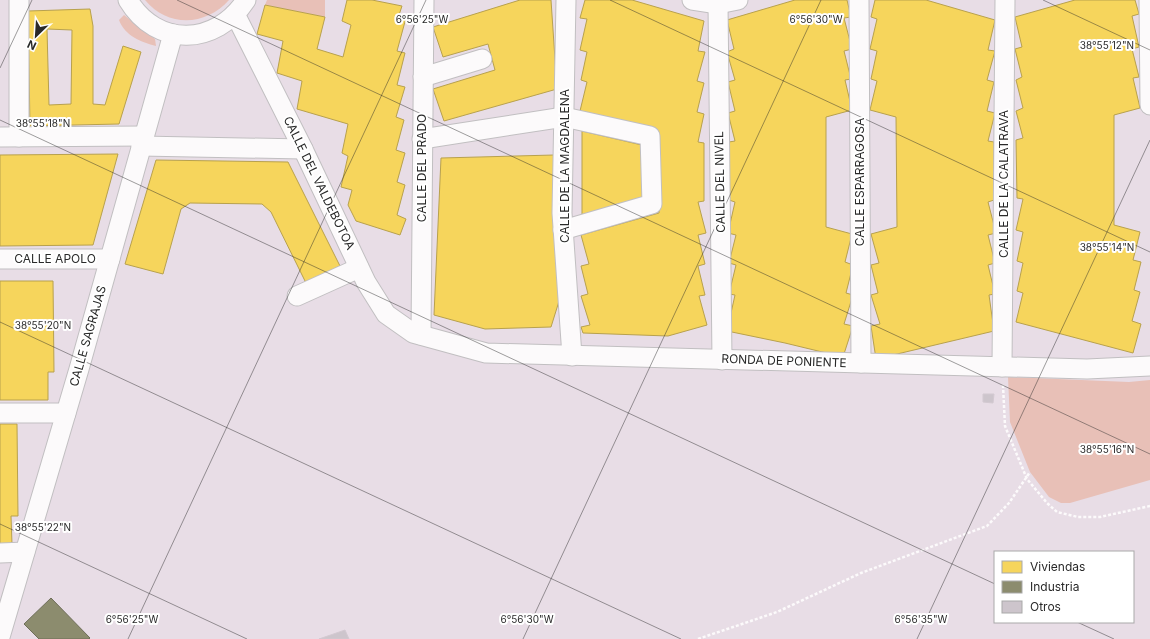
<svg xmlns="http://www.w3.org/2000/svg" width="1150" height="639" font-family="Inter,sans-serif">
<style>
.green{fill:#e8c0b7}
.homes{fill:#f6d55c;stroke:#b8a14d;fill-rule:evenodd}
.industry{fill:#8c8c6e;stroke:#6e6e59}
.building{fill:#cdc5cc;stroke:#d3c9d1}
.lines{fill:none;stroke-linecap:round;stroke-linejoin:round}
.street-casing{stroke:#c1bfc1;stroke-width:21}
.path{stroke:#fcfafb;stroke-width:2.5;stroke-dasharray:3 2;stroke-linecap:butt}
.street{stroke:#fcfafb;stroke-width:19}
.ticks{fill:none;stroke:#292929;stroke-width:1;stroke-opacity:0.45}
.labels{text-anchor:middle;stroke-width:4;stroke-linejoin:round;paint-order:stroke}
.street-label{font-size:12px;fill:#292929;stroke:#fff}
.ticks-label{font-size:10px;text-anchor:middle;fill:#292929;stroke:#fff;stroke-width:4;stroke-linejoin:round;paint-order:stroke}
</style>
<rect width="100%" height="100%" fill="#e8dde6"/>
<g class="green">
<path d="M145 0H229C206 26 168 28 145 0Z"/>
<polygon points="267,0 325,0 325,17 265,5"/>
<path d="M124 15 155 39 156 46C141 42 125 36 119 20Z"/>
<polygon points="1008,377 1129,382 1150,380 1150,480 1070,503 1061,503 1049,497 1030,472 1010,422"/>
</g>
<g class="homes">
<polygon points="347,0 372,0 402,6 399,15 406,18 397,51 405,53 397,85 405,87 396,117 404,120 396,150 405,153 397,182 405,185 397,215 406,219 400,235 356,221 348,205 352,190 341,187 348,156 342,153 348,124 297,109 302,81 277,73 283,41 257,34 265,5 325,17 317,49 343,57 351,25 342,21"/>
<polygon points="520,0 551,0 557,89 444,121 433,89 495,70 488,44 443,57 433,27"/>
<polygon points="585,0 632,0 704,21 698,51 705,52 697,81 704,83 697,112 704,114 698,142 704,143 704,201 698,202 706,233 698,235 705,264 698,266 705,295 699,296 707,325 668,336 583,333 581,327 590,325 581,296 588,294 581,266 589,264 581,235 659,213 657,130 580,111 587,82 581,80 587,52 580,50 587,19 580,18"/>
<polygon points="795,0 847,0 851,17 844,18 852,49 844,51 851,79 845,80 852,110 826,117 826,227 852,234 845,262 853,265 846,293 853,295 844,324 853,326 843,357 785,343 727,331 735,295 729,294 736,265 729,263 736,235 728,233 735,202 729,200 729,142 735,141 728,113 735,111 728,82 735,80 727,52 734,49 727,20"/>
<polygon points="875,0 926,0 995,20 988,50 995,51 987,80 994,82 987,111 995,113 988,141 994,142 994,200 988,202 996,233 988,235 995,263 988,265 995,294 989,295 994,331 876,359 871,326 880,324 871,295 878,293 871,265 879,263 871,234 897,227 896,117 870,110 877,81 871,79 877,51 870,49 877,19 871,17"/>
<polygon points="1075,0 1135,0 1139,14 1132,16 1139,47 1132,49 1139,77 1133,78 1140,108 1114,115 1114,225 1140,232 1133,260 1141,262 1134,290 1140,292 1132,321 1141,324 1133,353 1016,322 1023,293 1017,291 1023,263 1017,261 1023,232 1016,230 1023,199 1017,198 1016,140 1023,138 1016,111 1023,108 1016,80 1022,77 1015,49 1022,47 1015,17"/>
<path d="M90 9 93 26V104L105 105 123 46 141 52 119 124 30 126 28 11ZM47 29 72 30 71 104 49 105Z"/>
<polygon points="582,131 646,146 647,202 582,220"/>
<polygon points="118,154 93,245 0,246 0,155"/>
<polygon points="554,155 560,298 551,327 485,329 434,315 441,158"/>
<polygon points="156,160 288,162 340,266 306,283 271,212 262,204 190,203 181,209 163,274 125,264"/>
<polygon points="0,281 53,281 54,372 48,372 48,400 0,400"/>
<polygon points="0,424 17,424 18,516 11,516 12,544 0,544"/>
</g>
<polygon class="industry" points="51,598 90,638 89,639 39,639 24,624"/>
<g class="building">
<polygon points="983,394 994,394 993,403 983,402"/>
<polygon points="345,630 349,639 319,639"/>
</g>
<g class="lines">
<defs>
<g id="street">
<path d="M128 0C157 48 216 46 246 0"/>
<polyline points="566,0 562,213 572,356"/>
<polyline points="692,0 718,4 738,0"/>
<polyline points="859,0 861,363"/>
<polyline points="1149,0 1150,105"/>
<polyline points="718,4 722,360"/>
<polyline points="235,14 303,149 366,282 386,314 413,333 486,353 1087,369 1150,366"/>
<polyline points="423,77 482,59"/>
<polyline points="0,137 144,136"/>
<polyline points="19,137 19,0"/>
<polyline points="422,139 564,117 650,136 652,204 563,230"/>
<polyline points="141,146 303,149"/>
<polyline points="0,259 110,259"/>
<polyline points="297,296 359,268"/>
<polyline points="421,335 424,0"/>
<polyline points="1002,367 1005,0"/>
<polyline points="0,413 66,413"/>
<polyline points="0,553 25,552"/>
<polyline points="0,637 79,369 173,34"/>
</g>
</defs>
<use href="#street" class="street-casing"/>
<g class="path">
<polyline points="1003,385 1005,426 1027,479 1047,503 1057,512 1078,517 1100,517 1150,506"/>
<polyline points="698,639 777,612 861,573 987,526 1009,503 1030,472"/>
</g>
<use href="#street" class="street"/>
</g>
<path class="ticks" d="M177 0 1150 454M610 0 1150 252M1043 0 1150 50M0 68 32 0M0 120 995 584M0 322 681 639M0 524 247 639M1077 622 1114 639M128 639 426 0M523 639 821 0M917 639 1150 140"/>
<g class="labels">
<g class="street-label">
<text transform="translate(565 166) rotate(-90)" y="4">CALLE DE LA MAGDALENA</text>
<text transform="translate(422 168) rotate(-90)" y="4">CALLE DEL PRADO</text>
<text transform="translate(720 182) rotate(-91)" y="4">CALLE DEL NIVEL</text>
<text transform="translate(860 182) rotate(-90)" y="4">CALLE ESPARRAGOSA</text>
<text transform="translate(319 183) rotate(64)" y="4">CALLE DEL VALDEBOTOA</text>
<text transform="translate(1004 184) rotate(-90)" y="4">CALLE DE LA CALATRAVA</text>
<text x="55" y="263">CALLE APOLO</text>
<text transform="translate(88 336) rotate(-74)" y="4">CALLE SAGRAJAS</text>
<text transform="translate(784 361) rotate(2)" y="4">RONDA DE PONIENTE</text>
</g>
</g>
<g class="ticks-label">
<text x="422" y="23">6°56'25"W</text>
<text x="816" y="23">6°56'30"W</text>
<text x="1107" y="49">38°55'12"N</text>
<text x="43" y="127">38°55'18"N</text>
<text x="1107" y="251">38°55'14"N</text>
<text x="43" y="329">38°55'20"N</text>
<text x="1107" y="453">38°55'16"N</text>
<text x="43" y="531">38°55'22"N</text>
<text x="132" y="623">6°56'25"W</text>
<text x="527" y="623">6°56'30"W</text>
<text x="921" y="623">6°56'35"W</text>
</g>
<rect x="994" y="551" width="140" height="72" fill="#ffffff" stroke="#a9a9a9"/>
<rect x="1002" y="561" width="20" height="12" fill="#f6d55c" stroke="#a9a9a9"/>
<text x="1030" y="571" font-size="12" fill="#292929">Viviendas</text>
<rect x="1002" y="581" width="20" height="12" fill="#8c8c6e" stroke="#a9a9a9"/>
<text x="1030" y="591" font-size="12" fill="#292929">Industria</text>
<rect x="1002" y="601" width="20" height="12" fill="#cdc5cc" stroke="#a9a9a9"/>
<text x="1030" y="611" font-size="12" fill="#292929">Otros</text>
<g transform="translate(36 36) rotate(205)" stroke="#ffffff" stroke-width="3" paint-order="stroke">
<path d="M0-3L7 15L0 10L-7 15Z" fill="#292929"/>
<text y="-6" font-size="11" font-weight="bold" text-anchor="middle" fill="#292929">N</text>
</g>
</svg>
